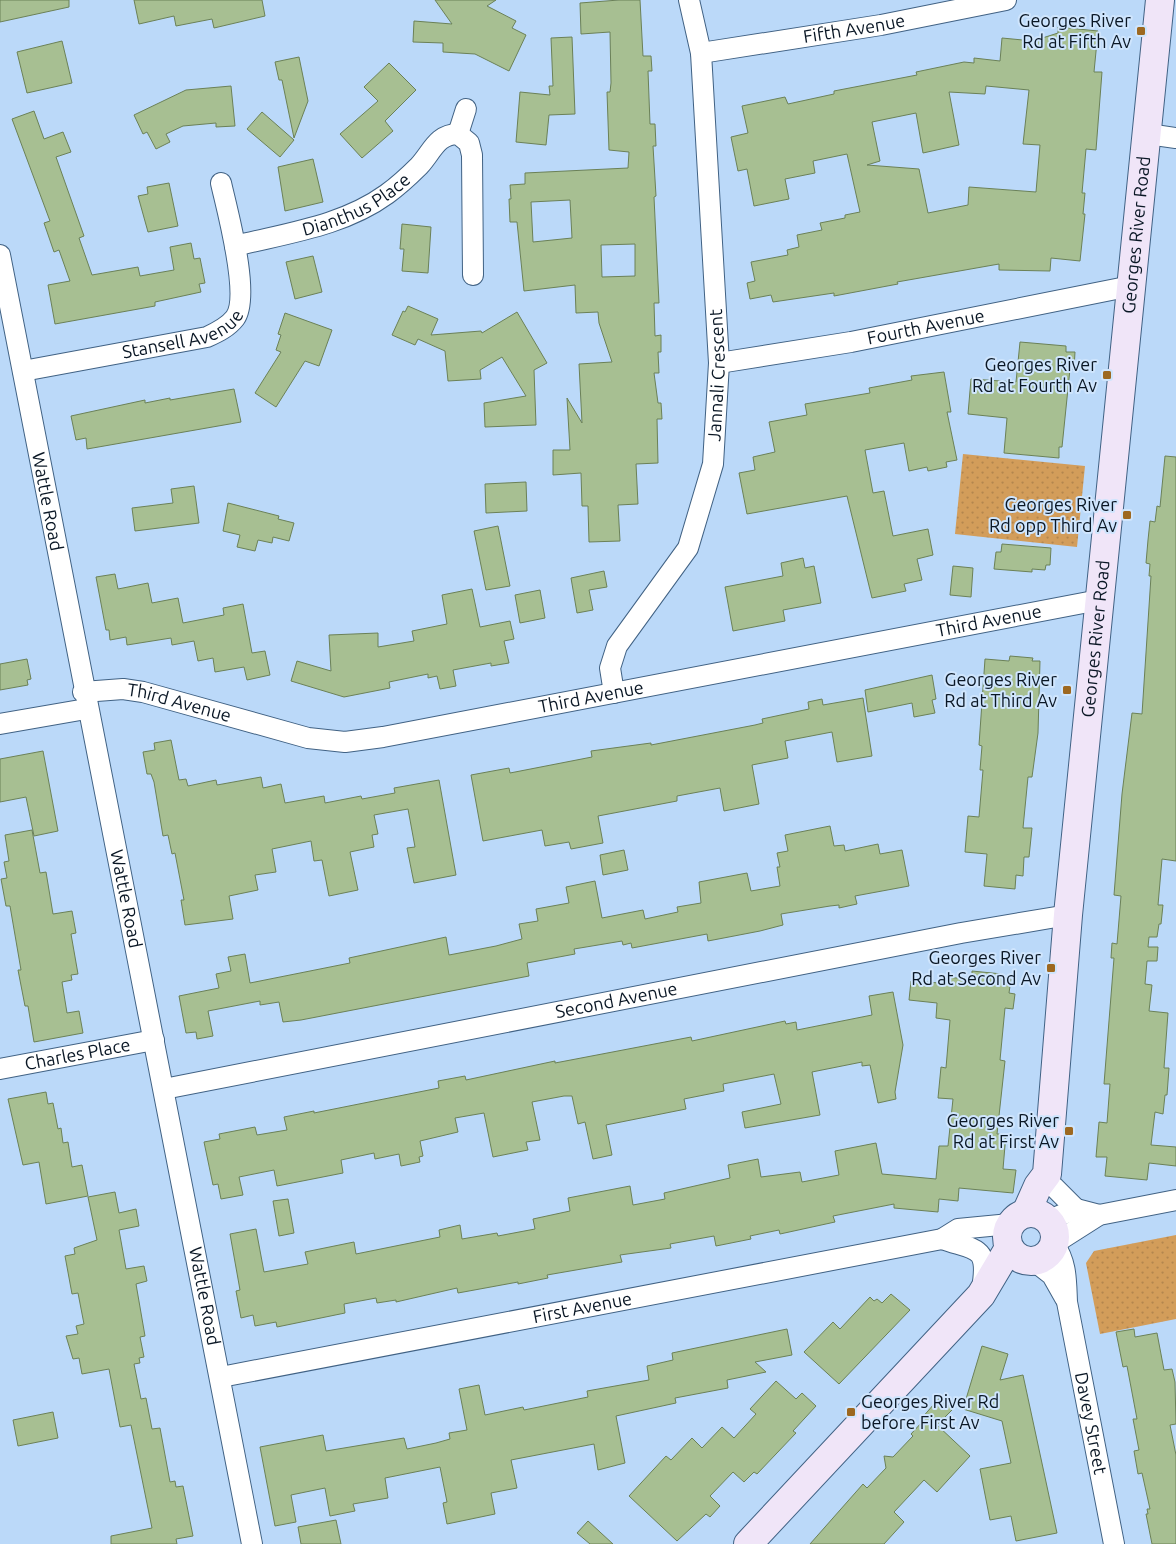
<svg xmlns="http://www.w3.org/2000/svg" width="1176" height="1544" font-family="Ubuntu,sans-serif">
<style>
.park{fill:url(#park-dots)}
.building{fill:#a7bf92;stroke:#6b8157;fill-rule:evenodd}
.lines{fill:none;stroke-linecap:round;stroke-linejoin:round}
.street-casing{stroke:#416284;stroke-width:22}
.secondary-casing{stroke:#416284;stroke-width:30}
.street{stroke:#fff;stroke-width:20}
.secondary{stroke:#f0e5f8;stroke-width:28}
.poi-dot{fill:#9d6820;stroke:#cfe5fd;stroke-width:2}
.labels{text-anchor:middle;stroke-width:4;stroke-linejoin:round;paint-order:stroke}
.poi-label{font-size:18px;fill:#0a1725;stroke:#cfe5fd;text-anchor:end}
.street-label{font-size:18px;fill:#0a1725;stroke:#cfe5fd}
</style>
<defs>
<pattern id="park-dots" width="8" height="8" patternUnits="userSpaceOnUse" patternTransform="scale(1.25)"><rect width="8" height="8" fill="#d39d5a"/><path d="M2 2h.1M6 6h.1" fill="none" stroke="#b4864e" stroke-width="1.8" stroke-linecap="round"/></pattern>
</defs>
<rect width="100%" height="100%" fill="#bbd9f9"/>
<g class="park">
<polygon points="963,454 1085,466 1077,547 955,534"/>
<polygon points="1176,1235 1176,1319 1100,1334 1086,1263 1094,1251"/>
</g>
<g class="building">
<polygon points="0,0 69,0 69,7 0,22"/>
<polygon points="134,0 262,0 265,16 214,28 212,19 176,26 174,16 139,24"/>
<polygon points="435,0 496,0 487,6 516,21 512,28 526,35 509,71 475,54 443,52 443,43 413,42 414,21 452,24"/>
<path d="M619 0H640L643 56H651L652 71H648L650 124H655L656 146H653L656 196 654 197 659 303H654L655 336 661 335V352H658L659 373H654L658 403H661L662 419H657L658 463 636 464 638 504 618 505 620 541 589 542 588 506H582L581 473 553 475V450H570L567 398 582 423 579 364 612 362 599 323 598 312 576 313 575 285 524 291 517 222H510L509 199H511L510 185 525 184V173L628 168 629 152 609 150 607 92H610L611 83 610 32 581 34 580 3ZM570 200 572 238 533 242 531 202ZM635 244V276L602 277 601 245Z"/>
<path d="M1058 27 1098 31 1094 72H1102L1096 150 1086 149 1082 193H1085L1083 214H1085L1080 261 1051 258 1050 271 999 270V264L897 282 898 284 834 296V293L773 302 771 295 750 299 747 283 755 281 751 262 788 255 787 250 799 247 797 235 822 230 820 223 845 218V215L860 212 847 154 813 161 815 173 785 179 789 199 754 206 747 169 738 171 731 137 748 133 742 106 785 97 788 104 834 94V91L917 75 916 72 964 62 974 63V58L1000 61 1002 38 1033 41 1058 33ZM986 86 1029 90 1023 144 1040 145 1036 192 969 187 968 205 928 213 919 169 867 165 880 161 872 122 916 113 923 153 959 145 949 92 985 94Z"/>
<polygon points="572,37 575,114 549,115 546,145 516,142 520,92 550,95 549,86 553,86 551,38"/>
<polygon points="62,41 72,83 27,93 17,52"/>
<polygon points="299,57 308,101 294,138 282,80 279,80 275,62"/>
<polygon points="389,63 416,90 385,121 393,131 362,158 340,134 378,101 364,87"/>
<polygon points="231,86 235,126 216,127 216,123 183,126 166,134 170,142 156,149 147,132 143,134 134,115 186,90"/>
<polygon points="34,111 44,139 63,132 71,152 56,157 84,236 79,238 92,275 138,267 140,276 174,270 170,247 191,243 194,259 200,258 205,283 199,284 201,292 155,302 155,306 55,324 48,285 70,281 59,250 54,252 44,223 50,221 12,119"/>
<polygon points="262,112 294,140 280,157 247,129"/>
<polygon points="313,159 323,202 285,211 278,167"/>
<polygon points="169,183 178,226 148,232 138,196 148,194 147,187"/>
<polygon points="402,224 431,227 428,273 402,271 404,249 400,249"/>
<polygon points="313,256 322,292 295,299 286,262"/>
<polygon points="408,306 438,319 431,335 481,331 482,333 517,312 547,363 534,370 536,425 485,427 484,403 526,396 502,357 480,370 481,379 448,381 445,351 418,339 415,345 392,335 403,311 405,312"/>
<polygon points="285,313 332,330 319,366 305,361 276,407 255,393 281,352 276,350 281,335 278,334"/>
<polygon points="1020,342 1066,346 1066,352 1075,352 1074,369 1070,369 1062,447 1059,447 1059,458 1004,453 1007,418 968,414 971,379 1016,382"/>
<polygon points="944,372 951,412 947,412 957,460 946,462 947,467 928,471 927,467 909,471 904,443 865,450 873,493 884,491 893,536 928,529 933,555 917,559 922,580 904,584 906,591 872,598 847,496 747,514 739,473 755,470 753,457 775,452 769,422 807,415 805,404 870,393 869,388 912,380 911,376"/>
<polygon points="234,389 241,422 87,449 86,438 76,440 71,416 145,400 145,403 170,398 170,400"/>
<polygon points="1165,456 1176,457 1176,861 1162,859 1158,905 1163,905 1161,924 1159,924 1157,937 1149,937 1148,947 1158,947 1157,961 1147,961 1145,984 1152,985 1149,1011 1168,1013 1164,1068 1169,1068 1167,1095 1165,1095 1163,1114 1155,1112 1151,1145 1176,1147 1176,1166 1149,1163 1147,1180 1105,1176 1107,1157 1096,1157 1099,1122 1107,1123 1110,1084 1104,1084 1114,958 1111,958 1112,943 1117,944 1121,896 1114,895 1122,794 1132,713 1142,714 1151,576 1149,576 1150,564 1146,563 1148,540 1150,521 1155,522 1157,506 1160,507"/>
<polygon points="526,482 527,511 486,513 485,484"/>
<polygon points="194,486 199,523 135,531 132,508 173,503 171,489"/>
<polygon points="228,503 279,516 278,519 294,523 289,541 273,537 272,543 258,540 255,551 237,547 240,535 223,531"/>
<polygon points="498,526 510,586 486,590 474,531"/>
<polygon points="1002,544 1051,548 1050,565 1046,565 1045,570 1032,569 1032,572 994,569 996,552 1001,552"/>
<polygon points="803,558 805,568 814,566 821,603 783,610 785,621 733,631 725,587 783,576 781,563"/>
<polygon points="953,566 973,568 971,597 950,595"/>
<polygon points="604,571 607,587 589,590 593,610 577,613 571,578"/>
<polygon points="115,574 118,589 148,583 152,603 178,598 183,623 224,615 223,608 243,604 252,653 265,651 270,675 247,680 244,667 215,672 213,658 198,661 194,641 172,645 171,638 127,645 126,637 110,640 109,630 106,630 96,577"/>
<polygon points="472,589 480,627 510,621 514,639 504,641 509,663 491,666 491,663 453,670 456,686 440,689 437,676 428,678 428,674 389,682 390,688 344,697 291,681 297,661 331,671 329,635 378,633 378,647 414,641 412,631 447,624 442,595"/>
<polygon points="540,590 545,618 520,623 515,595"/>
<polygon points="1010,656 1033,658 1032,661 1040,661 1038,733 1032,777 1028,777 1023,828 1032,828 1029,857 1024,857 1023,876 1016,875 1015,889 984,886 987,854 965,852 968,816 979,817 983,770 980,770 982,746 979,745 985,659 1009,661"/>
<polygon points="27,659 31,679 27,680 28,685 0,690 0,664"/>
<polygon points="932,675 936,699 932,700 935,713 914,717 912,703 868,712 865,690"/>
<polygon points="863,698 872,756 837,762 832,732 785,741 788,758 752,765 759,804 724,811 720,788 677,796 677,801 598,816 603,843 571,849 569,842 545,846 542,830 483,841 471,775 509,768 510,773 592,757 591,751 651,743 651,745 755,725 763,723 762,719 809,709 808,702 822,699 823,705"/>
<polygon points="171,740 179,780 186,779 188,786 216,780 217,785 261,777 263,788 281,784 285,803 324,796 325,803 361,796 362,799 395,793 394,788 439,780 456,875 414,883 407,848 415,847 408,809 374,815 378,834 372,835 374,847 350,852 358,890 329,896 322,860 314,861 311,841 272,849 276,872 255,875 258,890 229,896 233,919 185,925 181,900 184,900 175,853 172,854 168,835 163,836 154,782 151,774 147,774 143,752 155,750 154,743"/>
<polygon points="43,751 58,831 34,836 26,797 0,802 0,759"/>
<polygon points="830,826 834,846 844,845 845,851 878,844 880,854 902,850 909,886 855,896 857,904 839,908 839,905 830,906 781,914 783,925 760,931 708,941 707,934 632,948 631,943 623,945 622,941 574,949 575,954 527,963 529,976 301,1020 283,1022 279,1002 260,1005 260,1001 208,1011 213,1036 197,1039 196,1032 186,1033 179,996 219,988 216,974 231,971 228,957 245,954 250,983 350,963 349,958 446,937 449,955 496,946 522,939 519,924 538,921 536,909 569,903 566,887 595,881 602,918 643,910 645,919 678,912 677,907 701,903 699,882 747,873 751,891 780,886 777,867 780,867 777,853 788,851 785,835"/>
<polygon points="32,830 40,873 46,872 53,914 72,911 76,933 71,934 78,974 71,975 72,980 62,982 67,1013 79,1011 83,1033 34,1042 28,1006 25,1006 18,970 21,970 10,906 6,906 1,879 7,878 4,862 9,861 5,835"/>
<polygon points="624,850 628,870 603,875 600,855"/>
<polygon points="972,971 1002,974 1002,978 1011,979 1009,993 1015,994 1013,1009 1005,1008 1000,1060 1005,1061 997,1134 1006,1134 1003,1169 1016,1170 1013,1193 959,1188 958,1201 939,1199 938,1212 894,1208 894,1204 833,1216 835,1222 780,1234 779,1230 750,1236 751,1239 716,1246 714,1236 670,1244 671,1248 620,1255 622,1262 547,1275 548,1278 518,1284 518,1282 458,1293 457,1288 396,1302 396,1300 377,1303 376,1298 344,1304 345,1313 277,1327 276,1322 255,1326 253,1315 241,1318 236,1291 240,1290 230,1234 256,1229 264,1272 308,1264 305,1252 354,1242 356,1254 440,1237 439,1230 460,1225 462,1239 497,1233 498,1236 535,1229 533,1219 570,1211 568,1198 630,1186 633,1205 665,1199 664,1193 730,1178 728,1165 758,1159 761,1177 800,1172 802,1182 839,1175 835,1151 876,1143 882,1174 936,1179 939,1146 948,1146 953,1099 938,1098 941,1067 946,1068 950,1020 936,1018 937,1003 909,1000 911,981 940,983 941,977 972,979"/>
<polygon points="893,992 903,1045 895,1092 896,1099 878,1103 870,1065 862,1066 862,1062 812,1072 820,1115 745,1128 742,1112 781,1104 774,1074 723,1084 724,1091 684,1099 686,1109 606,1125 612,1155 593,1159 585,1122 578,1124 572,1096 564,1096 532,1102 540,1140 526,1142 528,1150 493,1157 484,1113 455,1118 458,1132 420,1141 423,1156 419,1157 420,1162 401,1166 399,1154 375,1159 374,1153 341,1160 343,1173 277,1186 274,1170 239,1177 243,1195 221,1199 218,1184 213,1185 204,1142 220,1139 219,1134 255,1127 257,1135 287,1130 284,1117 314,1111 314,1113 439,1088 438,1081 465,1076 466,1080 555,1061 555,1063 691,1037 692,1041 785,1021 786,1024 796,1022 797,1030 872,1015 869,996"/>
<polygon points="46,1092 48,1104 53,1103 58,1129 61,1128 63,1143 68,1142 72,1167 82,1165 88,1196 46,1204 39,1162 23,1165 8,1099"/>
<polygon points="115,1192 119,1213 136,1209 139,1226 119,1230 126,1269 144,1266 147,1281 136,1284 145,1336 140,1337 144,1357 139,1358 140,1363 134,1364 141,1399 146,1398 152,1429 160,1428 170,1482 175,1481 176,1487 183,1486 193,1536 176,1539 177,1544 111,1544 111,1536 152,1528 131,1425 120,1427 109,1369 82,1374 79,1358 73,1359 66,1336 78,1334 76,1326 84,1324 78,1293 72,1294 65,1256 75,1254 74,1248 97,1240 88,1197"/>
<polygon points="288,1199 294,1233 279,1236 273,1201"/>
<polygon points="891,1294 910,1310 839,1384 804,1352 833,1322 840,1329 870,1297 874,1301 877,1299 882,1303"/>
<polygon points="787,1329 792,1355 755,1362 766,1372 727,1380 728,1388 675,1398 676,1403 616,1416 625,1463 598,1470 594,1444 511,1460 517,1488 491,1493 495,1514 447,1524 443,1503 447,1502 440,1467 385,1478 388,1498 353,1504 355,1511 330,1516 325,1488 291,1495 296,1522 275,1526 260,1447 323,1435 326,1451 404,1438 407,1449 436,1443 450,1439 449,1433 467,1430 459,1389 479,1385 485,1415 523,1407 524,1410 588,1397 587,1391 649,1380 647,1366 673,1360 672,1353"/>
<polygon points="1134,1329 1135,1337 1157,1333 1164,1370 1172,1369 1175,1382 1176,1424 1170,1425 1176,1455 1176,1544 1152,1544 1146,1514 1148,1514 1147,1509 1150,1509 1142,1473 1138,1474 1134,1451 1139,1450 1133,1419 1137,1419 1127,1366 1123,1367 1116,1332"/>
<polygon points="982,1346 1008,1354 1000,1380 1023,1375 1057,1533 1016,1541 1011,1516 990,1520 980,1469 1011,1463 1002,1421 963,1409"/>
<polygon points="776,1381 796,1399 802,1393 816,1406 793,1431 796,1433 757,1474 754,1472 744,1482 733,1472 710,1496 720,1506 710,1517 706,1514 677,1541 629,1496 666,1456 671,1460 692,1438 702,1448 722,1427 734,1438 756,1414 750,1409"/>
<polygon points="941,1396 954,1408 937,1425 970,1456 937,1492 924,1480 894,1512 904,1522 884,1544 810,1544 863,1484 867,1488 886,1468 884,1456 893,1457 913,1436 911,1434 923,1421 921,1419"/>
<polygon points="53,1412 58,1438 18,1446 13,1420"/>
<polygon points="336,1520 341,1544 301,1544 298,1527"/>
<polygon points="588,1521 613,1544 590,1544 577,1533"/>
</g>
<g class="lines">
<defs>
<g id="street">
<path id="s1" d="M701 53 881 25 1006 0"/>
<polyline points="458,134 466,109"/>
<polyline points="1148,134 1176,138"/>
<path id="s2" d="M235 246C287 233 343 226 387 194 398 186 409 176 419 166 432 152 437 134 458 134L469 143 472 155 473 275"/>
<path id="s3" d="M0 255C81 685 171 1114 252 1544"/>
<path id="s4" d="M719 363 851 342 1131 286"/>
<path id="s5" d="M23 371 207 337C218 332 228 327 235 318 251 296 227 210 221 183"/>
<path id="s6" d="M83 692 123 689 143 692 308 738 345 742 383 737 1099 600"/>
<path id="s7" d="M614 693 610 668 617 646 688 548 713 464 719 363 701 53 689 0"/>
<polyline points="0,724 86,709"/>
<path id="s8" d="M0 1069 154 1040"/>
<path id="s9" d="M164 1089 961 933 1068 915"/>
<polyline points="1054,1187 1076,1209"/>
<polyline points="1049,1220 1076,1209 1099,1215"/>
<path d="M942 1239C977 1251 989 1245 982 1289"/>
<polyline points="1055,1243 1099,1215 1176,1200"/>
<path id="s10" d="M1054 1244C1067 1263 1066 1280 1067 1302L1114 1544"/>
<polyline points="1034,1261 1052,1275 1065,1298"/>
<path id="s11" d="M221 1377 942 1239 958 1229 1010 1224"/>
</g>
<g id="secondary">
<circle cx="1031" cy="1237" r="24"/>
<path id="s12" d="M1026 1213 1038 1186 1047 1174 1068 915 1160 0"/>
<polyline points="748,1544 981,1295 1009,1248"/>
</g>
</defs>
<use href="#street" class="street-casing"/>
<use href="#secondary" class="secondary-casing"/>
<use href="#street" class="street"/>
<use href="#secondary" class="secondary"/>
</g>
<g class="poi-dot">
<rect x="1136" y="26" width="10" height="10" rx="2.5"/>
<rect x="1102" y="370" width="10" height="10" rx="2.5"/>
<rect x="1122" y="510" width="10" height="10" rx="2.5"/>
<rect x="1062" y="685" width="10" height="10" rx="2.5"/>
<rect x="1046" y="963" width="10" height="10" rx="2.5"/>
<rect x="1064" y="1126" width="10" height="10" rx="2.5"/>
<rect x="846" y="1407" width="10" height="10" rx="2.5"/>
</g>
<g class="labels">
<g class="poi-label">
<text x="1131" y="27">Georges River<tspan x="1131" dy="21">Rd at Fifth Av</tspan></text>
<text x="1097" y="371">Georges River<tspan x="1097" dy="21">Rd at Fourth Av</tspan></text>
<text x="1117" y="511">Georges River<tspan x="1117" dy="21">Rd opp Third Av</tspan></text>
<text x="1057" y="686">Georges River<tspan x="1057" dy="21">Rd at Third Av</tspan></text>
<text x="1041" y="964">Georges River<tspan x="1041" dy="21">Rd at Second Av</tspan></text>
<text x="1059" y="1127">Georges River<tspan x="1059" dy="21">Rd at First Av</tspan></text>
<text x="861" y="1408" text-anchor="start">Georges River Rd<tspan x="861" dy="21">before First Av</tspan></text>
</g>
<g class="street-label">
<text dy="6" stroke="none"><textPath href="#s1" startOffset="155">Fifth Avenue</textPath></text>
<text dy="6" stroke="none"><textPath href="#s2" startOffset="129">Dianthus Place</textPath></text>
<text dy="6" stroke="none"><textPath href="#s12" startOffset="988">Georges River Road</textPath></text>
<text dy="6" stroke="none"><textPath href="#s4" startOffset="210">Fourth Avenue</textPath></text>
<text dy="6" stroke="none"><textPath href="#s5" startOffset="165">Stansell Avenue</textPath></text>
<text dy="6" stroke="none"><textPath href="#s7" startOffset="346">Jannali Crescent</textPath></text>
<text dy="6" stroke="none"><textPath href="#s3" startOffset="251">Wattle Road</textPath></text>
<text dy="6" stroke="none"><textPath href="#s6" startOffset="924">Third Avenue</textPath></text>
<text dy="6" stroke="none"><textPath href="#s12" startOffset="582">Georges River Road</textPath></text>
<text dy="6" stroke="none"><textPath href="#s6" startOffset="519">Third Avenue</textPath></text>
<text dy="6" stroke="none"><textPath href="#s6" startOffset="98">Third Avenue</textPath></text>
<text dy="6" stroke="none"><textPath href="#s3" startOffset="656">Wattle Road</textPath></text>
<text dy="6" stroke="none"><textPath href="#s9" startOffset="461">Second Avenue</textPath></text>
<text dy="6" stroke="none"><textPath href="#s8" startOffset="79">Charles Place</textPath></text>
<text dy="6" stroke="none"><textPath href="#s3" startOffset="1061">Wattle Road</textPath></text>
<text dy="6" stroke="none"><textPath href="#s11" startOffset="368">First Avenue</textPath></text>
<text dy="6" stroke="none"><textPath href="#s10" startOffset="184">Davey Street</textPath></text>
</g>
</g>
</svg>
